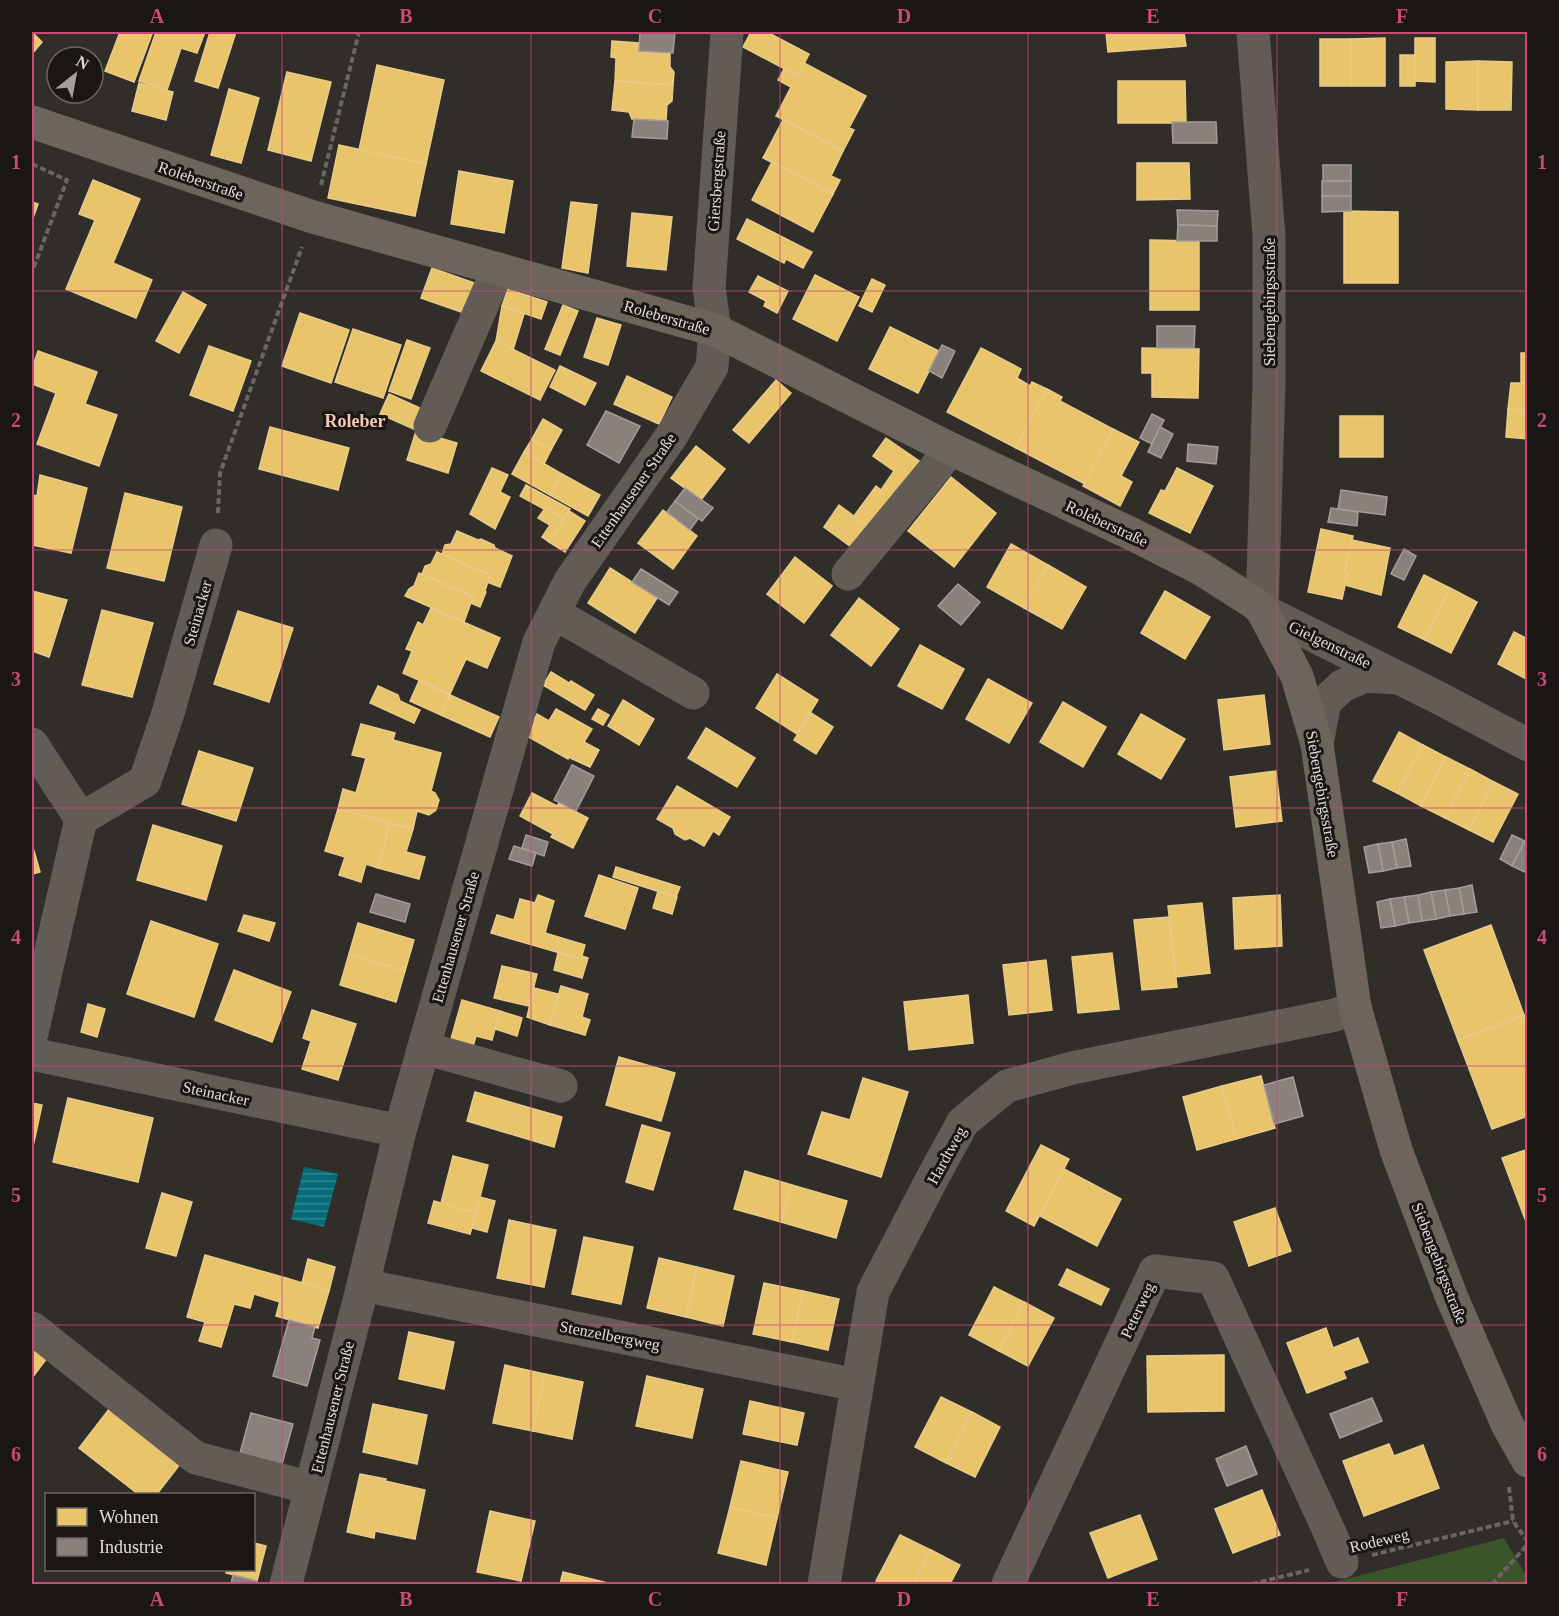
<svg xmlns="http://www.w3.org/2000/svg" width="1559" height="1616" font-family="Georgia,serif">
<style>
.park{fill:#3c542a}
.water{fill:url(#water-rules)}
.homes{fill:#e9c46a;stroke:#e7cb8b;stroke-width:1.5}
.industry{fill:#8a817c;stroke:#a49c98;stroke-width:1.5}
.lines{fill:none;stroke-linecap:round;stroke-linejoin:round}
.path{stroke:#6a6560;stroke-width:4;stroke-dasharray:6 3;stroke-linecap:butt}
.minor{stroke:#635c56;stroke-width:33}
.major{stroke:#6d645b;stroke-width:33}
.grid{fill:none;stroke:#ca497a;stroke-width:1.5;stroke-opacity:0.55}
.labels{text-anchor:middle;stroke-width:6;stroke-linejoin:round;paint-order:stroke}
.street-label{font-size:16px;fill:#e1dcd8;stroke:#191613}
.neighbourhood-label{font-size:18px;font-weight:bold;fill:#f6c9b3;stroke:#191613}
.neatline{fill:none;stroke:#ca497a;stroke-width:2}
.grid-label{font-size:20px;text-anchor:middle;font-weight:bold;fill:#ca497a}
</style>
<defs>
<pattern id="water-rules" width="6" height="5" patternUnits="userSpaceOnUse" patternTransform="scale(1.5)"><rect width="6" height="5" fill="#046c78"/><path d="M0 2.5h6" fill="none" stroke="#348791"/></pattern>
</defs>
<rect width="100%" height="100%" fill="#312e2a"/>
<polygon class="park" points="1504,1538 1527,1577 1527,1584 1327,1584"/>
<polygon class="water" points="304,1167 338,1174 324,1227 291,1219"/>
<g class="homes">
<polygon points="32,32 42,42 32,54"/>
<polygon points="120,32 145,32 152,34 134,82 105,71"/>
<polygon points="156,32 205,32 197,53 181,48 167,90 139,81"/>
<polygon points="210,32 236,32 218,88 195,81"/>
<polygon points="751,32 767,32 809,54 798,76 743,47"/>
<polygon points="1106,32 1184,32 1186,46 1108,52"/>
<polygon points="1385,38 1385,86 1351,86 1351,39"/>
<polygon points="1415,38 1435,38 1435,82 1415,81"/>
<rect x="1320" y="39" width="31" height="47"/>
<polygon points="612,41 639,43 639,51 670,53 670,67 674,72 673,85 615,81 616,58 611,57"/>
<rect x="1400" y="55" width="15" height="31"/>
<polygon points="1478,61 1478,110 1446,109 1446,62"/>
<polygon points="1478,61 1512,62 1511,110 1478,110"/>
<polygon points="804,63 866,96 849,128 854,130 843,151 776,116 791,87 778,80 784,69 798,76"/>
<polygon points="377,65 444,80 426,164 359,150"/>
<polygon points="287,72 331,82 311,161 268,150"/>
<polygon points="615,81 673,85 672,101 667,105 666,121 632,119 629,112 612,110"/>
<polygon points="1118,81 1185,81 1186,123 1118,123"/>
<polygon points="139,83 173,92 166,120 132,111"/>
<polygon points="229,89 259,98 241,163 211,155"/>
<polygon points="783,120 843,151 831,176 840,180 833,194 763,158"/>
<polygon points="339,145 426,164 415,216 328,198"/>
<polygon points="772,162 833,194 813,232 752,200"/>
<polygon points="1137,163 1189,163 1190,199 1137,200"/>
<polygon points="459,171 513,181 504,233 451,224"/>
<polygon points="93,180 140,199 113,263 152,280 136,318 66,289 95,220 79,214"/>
<polygon points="32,202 38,204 32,221"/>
<polygon points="571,202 597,205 588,273 562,268"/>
<polygon points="1344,211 1398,212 1398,283 1344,283"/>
<polygon points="632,213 672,217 666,270 627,266"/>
<polygon points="747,219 812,252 803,268 786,259 784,263 737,239"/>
<polygon points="1150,240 1199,241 1199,310 1150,310"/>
<polygon points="432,268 477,284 467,314 421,298"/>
<polygon points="815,275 859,297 837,341 793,319"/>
<polygon points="758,276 788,291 777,313 764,306 766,301 749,292"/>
<polygon points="872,279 885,285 872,312 859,306"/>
<polygon points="508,289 547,302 541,319 502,306"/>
<polygon points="183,292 206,305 179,353 156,341"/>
<polygon points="563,305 578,311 560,355 545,349"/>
<polygon points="502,306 524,314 513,350 496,341"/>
<polygon points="300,313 349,330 331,383 282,366"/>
<polygon points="597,318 621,325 608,365 584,357"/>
<polygon points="890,327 939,351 918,393 869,369"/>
<polygon points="353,329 401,345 383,398 335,382"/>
<polygon points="407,340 430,348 411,399 389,391"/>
<polygon points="496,341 555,370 540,400 481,371"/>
<polygon points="209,346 251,361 233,411 190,395"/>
<polygon points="981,348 1021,369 1017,378 1030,386 1032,382 1047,389 1016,448 947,412"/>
<polygon points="1142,348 1199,349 1198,398 1152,397 1152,373 1142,373"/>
<polygon points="38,351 97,372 85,404 117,415 99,466 37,444 56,393 32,384 32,369"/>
<rect x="1521" y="353" width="7" height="30"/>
<polygon points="560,366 596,383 585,405 550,387"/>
<polygon points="627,376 672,397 659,424 614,404"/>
<polygon points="776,380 791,393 749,443 733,430"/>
<polygon points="1511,383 1528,383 1528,410 1508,409"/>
<polygon points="1047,389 1062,397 1060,401 1113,429 1085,484 1016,448"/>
<polygon points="389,394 424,410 416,430 380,414"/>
<polygon points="1508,409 1528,410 1528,439 1506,437"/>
<rect x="1340" y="416" width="43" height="41"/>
<polygon points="543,419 562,430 551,450 532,439"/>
<polygon points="270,427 349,448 338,490 259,469"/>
<polygon points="1113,429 1139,442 1121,476 1132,482 1120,506 1083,486"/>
<polygon points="416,431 457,443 448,473 407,460"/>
<polygon points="886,438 922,463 874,531 854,516 876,486 881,490 894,471 873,456"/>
<polygon points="532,439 551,450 544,464 524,452"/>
<polygon points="696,446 725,469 701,500 671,478"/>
<polygon points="524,452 562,474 550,495 512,474"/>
<polygon points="492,468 508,475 500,492 510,497 495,529 470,514"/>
<polygon points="1177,468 1213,486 1190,533 1149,513 1161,490 1165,491"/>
<polygon points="562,474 600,495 588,516 550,495"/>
<polygon points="40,475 87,488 71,553 32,545 32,495 37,496"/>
<polygon points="951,477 996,513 954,567 908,531"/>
<polygon points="526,485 570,509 564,519 546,507 544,509 520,496"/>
<polygon points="125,493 182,507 164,581 107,568"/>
<polygon points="839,505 874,531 858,552 824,527"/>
<polygon points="546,507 564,519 549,542 542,537 550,525 538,518"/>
<polygon points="663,510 697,536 673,569 638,543"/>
<polygon points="569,511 585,521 565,552 549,542"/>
<polygon points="1321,529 1353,536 1345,571 1348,572 1342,599 1308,592"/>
<polygon points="457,531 478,540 481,539 494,545 495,548 512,556 500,587 487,582 490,575 442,554 445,545 451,544"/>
<polygon points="1352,540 1390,548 1381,595 1345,585 1348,572 1345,571"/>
<polygon points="1011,544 1048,565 1024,608 987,587"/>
<polygon points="437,552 490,575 485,591 486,592 480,607 471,603 473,597 422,574 425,566 431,564"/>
<polygon points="795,557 832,586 804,623 767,594"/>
<polygon points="1048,565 1086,587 1062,629 1024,608"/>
<polygon points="610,568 657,598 635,633 588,603"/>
<polygon points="419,573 473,597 464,622 405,596 409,589 414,586"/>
<polygon points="1424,575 1450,588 1425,640 1398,627"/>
<polygon points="1450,588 1477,602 1451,653 1425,640"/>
<polygon points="32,591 67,600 49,657 32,651"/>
<polygon points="1165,591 1210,617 1185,659 1141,633"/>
<polygon points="859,598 899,629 871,666 831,635"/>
<polygon points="431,608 500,638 487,668 466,659 450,694 403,673 412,651 406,649 418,622 423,625"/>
<polygon points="102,610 153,623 132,697 82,685"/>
<polygon points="238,611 293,628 269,702 214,684"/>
<polygon points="1514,632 1528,639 1528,680 1498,664"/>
<polygon points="920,645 964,669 942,709 898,686"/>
<polygon points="551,672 569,683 571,681 594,695 585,710 543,685"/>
<polygon points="777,674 818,700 797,734 756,708"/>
<polygon points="988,679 1032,703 1009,743 966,719"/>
<polygon points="419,681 450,695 441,715 410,701"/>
<polygon points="378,686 398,695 400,701 420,710 414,723 370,703"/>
<polygon points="450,695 499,717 490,737 441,715"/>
<polygon points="1264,695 1270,744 1224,750 1218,700"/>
<polygon points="623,700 654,719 639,745 608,726"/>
<polygon points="1063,702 1106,727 1083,767 1040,742"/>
<polygon points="556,709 592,729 584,742 599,750 590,767 568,757 568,759 525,735 537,714 549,721"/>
<polygon points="598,709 609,715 603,725 592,719"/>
<polygon points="811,713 833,727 816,754 794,740"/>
<polygon points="1141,714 1185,739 1161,779 1118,754"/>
<polygon points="361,724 395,733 393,740 441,753 431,791 435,793 439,800 436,810 429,815 417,811 413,829 338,809 343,789 356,793 366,758 352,755"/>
<polygon points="706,728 755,758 737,787 688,758"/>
<polygon points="1399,732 1423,745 1397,793 1373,781"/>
<polygon points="1423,745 1446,757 1421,806 1397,793"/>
<polygon points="199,751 253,768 236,821 182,804"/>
<polygon points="1446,757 1470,769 1445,818 1421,806"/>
<polygon points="1470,769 1494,782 1469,830 1445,818"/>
<polygon points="1276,771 1282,821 1236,827 1230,777"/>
<polygon points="1494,782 1518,794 1493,842 1469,830"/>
<polygon points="677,786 730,817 719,835 713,831 704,846 690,838 685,840 675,834 673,828 657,819"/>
<polygon points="532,793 557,806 559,803 588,818 573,848 551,837 553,834 520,816"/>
<polygon points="338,809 390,823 378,868 366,864 361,882 339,875 345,857 325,851"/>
<polygon points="390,823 413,829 406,852 425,857 419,879 378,868"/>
<polygon points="153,825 222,846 206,900 137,880"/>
<polygon points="32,844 40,872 32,874"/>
<polygon points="616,867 680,887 676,897 613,877"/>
<polygon points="599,875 638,888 625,929 585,916"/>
<polygon points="658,891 677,897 672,914 653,908"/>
<polygon points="538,895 554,901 545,933 585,945 581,959 491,933 497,915 514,920 520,899 535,903"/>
<polygon points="1280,895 1282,946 1235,949 1233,898"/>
<polygon points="1202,903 1210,973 1176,977 1168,906"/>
<polygon points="244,915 275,923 269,941 238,931"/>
<polygon points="1169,917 1177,987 1142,990 1134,920"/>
<polygon points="151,921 218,944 194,1017 127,994"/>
<polygon points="358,923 414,940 405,971 349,954"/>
<polygon points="1491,925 1524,1015 1458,1040 1424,950"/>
<polygon points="558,953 581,959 582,956 588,958 582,978 554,970"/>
<polygon points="1112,953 1119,1009 1078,1013 1072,957"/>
<polygon points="349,954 405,971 396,1002 340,985"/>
<polygon points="1046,960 1052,1010 1009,1015 1003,965"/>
<polygon points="502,966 537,974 529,1006 494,998"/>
<polygon points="234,970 291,992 272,1042 215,1020"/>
<polygon points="561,986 588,994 582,1017 590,1020 585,1035 550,1025"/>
<polygon points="534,988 558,994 550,1025 527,1017"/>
<polygon points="968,995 973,1043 909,1050 904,1002"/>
<polygon points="462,1000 500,1011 492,1040 476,1036 471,1053 449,1046"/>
<polygon points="88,1004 105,1009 97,1037 81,1032"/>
<polygon points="312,1010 356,1024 338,1080 302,1069 311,1041 303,1038"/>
<polygon points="500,1011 522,1018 517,1036 495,1029"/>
<polygon points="1524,1015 1528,1023 1528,1116 1492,1129 1458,1040"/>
<polygon points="619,1057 675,1073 661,1121 606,1105"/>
<polygon points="1261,1076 1275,1128 1236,1139 1222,1086"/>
<polygon points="863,1078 908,1092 881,1177 808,1154 822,1112 850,1120"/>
<polygon points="1222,1086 1236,1139 1197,1150 1183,1097"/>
<polygon points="475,1092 562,1117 554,1147 467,1121"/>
<polygon points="68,1098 153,1118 138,1182 53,1162"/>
<polygon points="32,1103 42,1105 32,1151"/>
<polygon points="642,1125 670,1133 653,1190 626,1182"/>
<polygon points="1041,1145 1069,1159 1034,1226 1006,1211"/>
<polygon points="1528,1149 1528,1227 1502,1158"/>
<polygon points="453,1156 488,1165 476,1213 441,1203"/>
<polygon points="1064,1169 1121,1199 1097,1246 1040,1216"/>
<polygon points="745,1171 792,1185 781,1222 734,1209"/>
<polygon points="792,1185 847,1201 836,1238 781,1222"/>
<polygon points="162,1193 192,1202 176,1256 146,1248"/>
<polygon points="480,1197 495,1201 487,1232 472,1228"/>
<polygon points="434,1201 476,1213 470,1234 428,1223"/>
<polygon points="1275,1208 1291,1251 1249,1266 1234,1222"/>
<polygon points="509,1220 556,1230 544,1287 497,1278"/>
<polygon points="584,1237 633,1247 621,1304 572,1294"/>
<polygon points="205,1255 286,1278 280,1302 254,1294 250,1308 234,1304 221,1347 199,1341 205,1322 187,1317"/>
<polygon points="659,1258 697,1267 686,1317 647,1308"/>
<polygon points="308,1259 335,1267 329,1291 302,1283"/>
<polygon points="697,1267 734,1276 723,1326 686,1317"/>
<polygon points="1067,1269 1109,1289 1101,1305 1059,1285"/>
<polygon points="286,1278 329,1291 318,1328 276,1316"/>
<polygon points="764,1283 803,1291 792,1342 753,1334"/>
<polygon points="994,1287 1024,1302 999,1351 969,1335"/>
<polygon points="803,1291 839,1299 828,1350 792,1342"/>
<polygon points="1024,1302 1054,1318 1028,1366 999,1351"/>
<polygon points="1326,1328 1333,1348 1358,1338 1368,1362 1343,1371 1346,1378 1307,1393 1287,1343"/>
<polygon points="409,1332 454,1342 444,1389 399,1379"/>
<polygon points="32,1339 50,1354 32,1378"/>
<polygon points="1224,1355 1224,1411 1148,1412 1147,1356"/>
<polygon points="505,1365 545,1374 533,1431 493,1423"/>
<polygon points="545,1374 583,1382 572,1439 533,1431"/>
<polygon points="647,1376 703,1389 692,1438 636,1426"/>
<polygon points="941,1397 972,1412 946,1463 915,1447"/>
<polygon points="750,1401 804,1413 797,1445 743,1434"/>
<polygon points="113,1404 184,1459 157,1494 138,1494 79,1448"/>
<polygon points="373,1404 427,1415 417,1464 363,1452"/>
<polygon points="972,1412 1000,1427 975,1477 946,1463"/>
<polygon points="1389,1444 1394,1456 1423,1445 1439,1488 1364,1516 1343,1461"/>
<polygon points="741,1461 788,1472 777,1518 730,1507"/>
<polygon points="360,1474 386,1479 385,1481 425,1490 415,1539 375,1531 374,1538 347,1532"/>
<polygon points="1262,1490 1280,1535 1233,1553 1215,1509"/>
<polygon points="730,1507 777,1518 766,1565 718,1553"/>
<polygon points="490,1511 535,1521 521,1581 477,1572"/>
<polygon points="1140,1515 1157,1559 1108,1578 1090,1533"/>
<polygon points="900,1535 931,1550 914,1584 883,1584 876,1581"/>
<polygon points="254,1543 266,1546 257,1581 226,1573 227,1570 254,1570"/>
<polygon points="931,1550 960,1565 950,1584 914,1584"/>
<polygon points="563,1572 612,1584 560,1584"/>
</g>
<g class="industry">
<polygon points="640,32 675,32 673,53 639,51"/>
<rect x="1526" y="58" width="2" height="29"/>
<polygon points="634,119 668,121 667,139 632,137"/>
<polygon points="1172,122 1216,122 1217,143 1173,143"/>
<rect x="1323" y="165" width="28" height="16"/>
<rect x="1322" y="181" width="29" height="15"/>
<polygon points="1322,196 1351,196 1351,211 1322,212"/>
<polygon points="1177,210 1218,211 1217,226 1178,225"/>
<polygon points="1178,225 1217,226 1217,241 1177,241"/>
<polygon points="1157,326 1195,326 1194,348 1157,348"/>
<polygon points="942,345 955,351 942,378 929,371"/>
<polygon points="606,411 640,426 619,463 587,445"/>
<polygon points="1152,414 1164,420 1152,444 1140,438"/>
<polygon points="1160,427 1173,434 1161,458 1148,452"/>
<polygon points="1188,444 1218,447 1216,464 1187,461"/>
<polygon points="685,488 713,508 702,521 675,501"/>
<polygon points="1341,490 1387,497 1385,515 1338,509"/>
<polygon points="675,501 698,519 690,530 667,512"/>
<polygon points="1331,508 1358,512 1357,526 1328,522"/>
<polygon points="1404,549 1416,556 1404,580 1391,574"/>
<polygon points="641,569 678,592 669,605 632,582"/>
<polygon points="958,584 980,602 961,625 938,606"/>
<polygon points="572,765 594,776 576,811 554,800"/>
<polygon points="526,835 548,842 544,856 522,848"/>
<polygon points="1512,835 1525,841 1512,866 1500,859"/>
<polygon points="1406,839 1411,866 1397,868 1392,842"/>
<polygon points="1525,841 1528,843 1528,867 1525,872 1512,866"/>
<polygon points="1392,842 1397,868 1383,871 1378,844"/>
<polygon points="1378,844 1383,871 1369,873 1364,847"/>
<polygon points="514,846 536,853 532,866 509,859"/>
<polygon points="1472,885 1477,912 1464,914 1459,888"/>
<polygon points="1459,888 1464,914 1450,916 1445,890"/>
<polygon points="1445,890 1450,916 1436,919 1431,892"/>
<polygon points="1431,892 1436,919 1422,921 1418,895"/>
<polygon points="376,894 410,904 405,922 370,912"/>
<polygon points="1418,895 1422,921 1409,923 1404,897"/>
<polygon points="1404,897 1409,923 1395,926 1390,899"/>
<polygon points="1390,899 1395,926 1381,928 1377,902"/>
<polygon points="1293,1077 1303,1116 1274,1124 1264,1085"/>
<polygon points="289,1320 315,1327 312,1338 320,1340 307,1386 273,1376"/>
<polygon points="1372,1398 1382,1421 1340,1438 1330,1414"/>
<polygon points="251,1413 293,1424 282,1464 240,1453"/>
<polygon points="1246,1446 1257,1474 1227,1486 1216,1459"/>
<polygon points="233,1575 257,1581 256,1584 231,1584"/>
</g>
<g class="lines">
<g class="path">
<polyline points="32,164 67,180 32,272"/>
<polyline points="321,185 359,32"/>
<polyline points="218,513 220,473 302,247"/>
<polyline points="1509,1487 1513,1521 1528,1542"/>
<polyline points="1372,1555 1513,1521"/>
<polyline points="1252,1584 1309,1570"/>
<polyline points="1492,1584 1528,1544"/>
</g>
<g class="minor">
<polyline points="1253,32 1269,236 1269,383 1262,610 1437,697 1528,745"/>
<polyline points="430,426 498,269"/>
<polyline points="848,574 951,449"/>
<polyline points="554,613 693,693"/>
<polyline points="32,744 81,819 32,1033"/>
<polyline points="1317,744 1325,702 1342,686 1365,676 1397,678"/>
<polyline points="81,819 145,781 168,713 216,545"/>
<polyline points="424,1048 561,1086"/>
<polyline points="32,1054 400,1131"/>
<polyline points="363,1285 857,1385"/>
<polyline points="32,1328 196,1458 311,1488"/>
<polyline points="286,1584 363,1285 400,1131 539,642 570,581 672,435 712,367 715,330 709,288 727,32"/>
<polyline points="824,1584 873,1292 934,1175 963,1122 1007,1086 1072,1068 1335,1015 1355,1007"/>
<polyline points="1008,1584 1155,1271 1213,1278 1329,1531 1342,1562"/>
</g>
<polyline class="major" points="32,122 313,217 715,330 951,449 1134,535 1201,569 1253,602 1262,610 1297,676 1317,744 1355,1007 1396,1150 1452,1298 1507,1424 1528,1461"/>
</g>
<path class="grid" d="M282 32V1584M531 32V1584M780 32V1584M1028 32V1584M1277 32V1584M32 291H1528M32 550H1528M32 808H1528M32 1066H1528M32 1325H1528"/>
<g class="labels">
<g class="street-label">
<text transform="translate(201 180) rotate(19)" y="6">Roleberstraße</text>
<text transform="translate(716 181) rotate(-86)" y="6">Giersbergstraße</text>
<text transform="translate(1269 302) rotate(-90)" y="6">Siebengebirgsstraße</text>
<text transform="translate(667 317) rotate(16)" y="6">Roleberstraße</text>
<text transform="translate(633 490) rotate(-55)" y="6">Ettenhausener Straße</text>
<text transform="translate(1107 523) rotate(25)" y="6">Roleberstraße</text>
<text transform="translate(197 613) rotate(-74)" y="6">Steinacker</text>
<text transform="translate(1330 644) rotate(26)" y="6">Gielgenstraße</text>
<text transform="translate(1323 794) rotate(80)" y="6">Siebengebirgsstraße</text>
<text transform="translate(455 937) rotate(-74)" y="6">Ettenhausener Straße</text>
<text transform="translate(216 1093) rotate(12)" y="6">Steinacker</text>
<text transform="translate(946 1155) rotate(-61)" y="6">Hardtweg</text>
<text transform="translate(1440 1263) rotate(69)" y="6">Siebengebirgsstraße</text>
<text transform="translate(1137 1310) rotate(-65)" y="6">Peterweg</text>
<text transform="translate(610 1335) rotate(11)" y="6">Stenzelbergweg</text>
<text transform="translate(332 1407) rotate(-76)" y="6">Ettenhausener Straße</text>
<text transform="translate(1379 1540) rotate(-13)" y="6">Rodeweg</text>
</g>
<g class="neighbourhood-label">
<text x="355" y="427">Roleber</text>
</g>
</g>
<rect width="1559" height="1616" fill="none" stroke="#191613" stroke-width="66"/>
<rect x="45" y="1493" width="210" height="78" fill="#191613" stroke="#696562" stroke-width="1.5"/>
<rect x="57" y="1508" width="30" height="18" fill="#e9c46a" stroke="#696562" stroke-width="1.5"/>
<text x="99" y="1523" font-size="18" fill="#e1dcd8">Wohnen</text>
<rect x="57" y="1538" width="30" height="18" fill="#8a817c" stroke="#696562" stroke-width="1.5"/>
<text x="99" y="1553" font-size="18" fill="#e1dcd8">Industrie</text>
<g transform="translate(75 75) rotate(31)"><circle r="28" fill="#191613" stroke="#696562" stroke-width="1.5"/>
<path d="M0-4.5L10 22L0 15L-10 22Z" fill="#a39f9b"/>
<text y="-9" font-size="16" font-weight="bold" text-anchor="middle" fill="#e1dcd8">N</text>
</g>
<rect x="33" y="33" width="1493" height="1550" class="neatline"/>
<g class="grid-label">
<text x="157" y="23">A</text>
<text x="406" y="23">B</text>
<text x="655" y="23">C</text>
<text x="904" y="23">D</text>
<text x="1153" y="23">E</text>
<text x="1402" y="23">F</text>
<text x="16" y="169">1</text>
<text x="1542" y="169">1</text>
<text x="16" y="427">2</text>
<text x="1542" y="427">2</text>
<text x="16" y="686">3</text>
<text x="1542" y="686">3</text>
<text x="16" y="944">4</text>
<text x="1542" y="944">4</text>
<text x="16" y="1202">5</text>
<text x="1542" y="1202">5</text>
<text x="16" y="1461">6</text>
<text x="1542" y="1461">6</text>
<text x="157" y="1606">A</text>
<text x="406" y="1606">B</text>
<text x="655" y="1606">C</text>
<text x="904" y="1606">D</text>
<text x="1153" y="1606">E</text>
<text x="1402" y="1606">F</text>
</g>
</svg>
